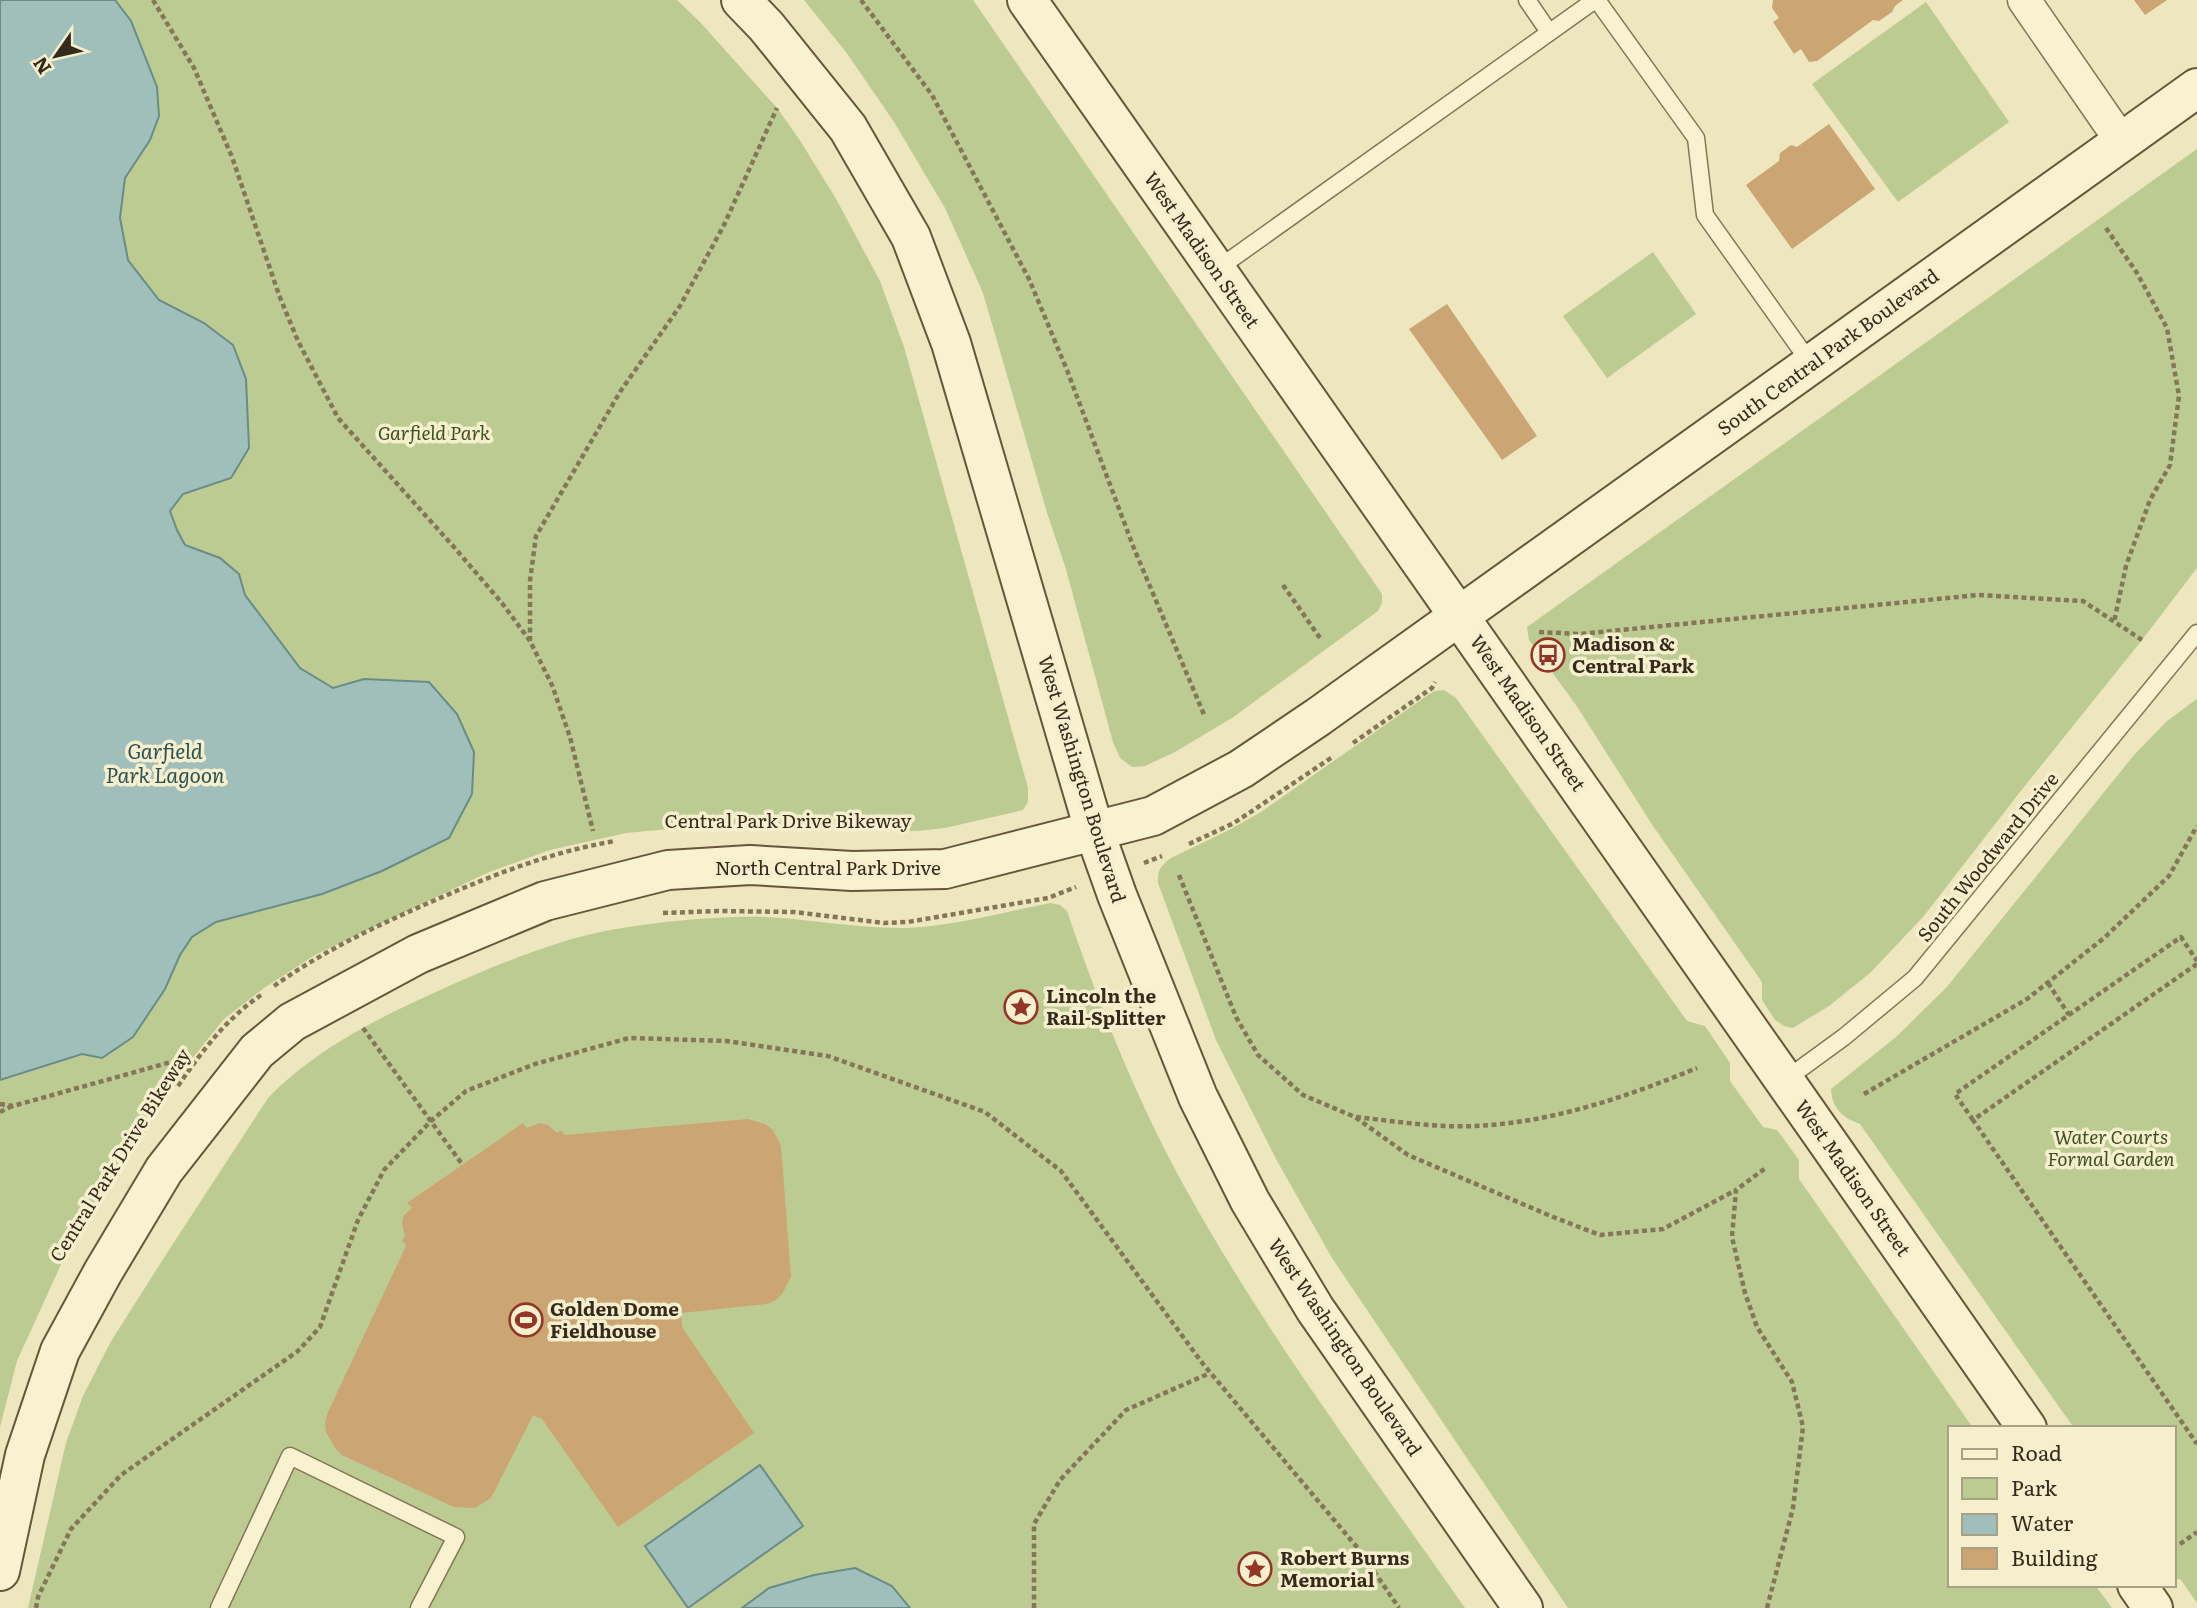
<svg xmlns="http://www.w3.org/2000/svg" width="2197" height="1608" font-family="Literata,serif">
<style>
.green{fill:#bccb92}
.water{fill:#a1bfba;stroke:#698c88;stroke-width:2}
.building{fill:#cba574}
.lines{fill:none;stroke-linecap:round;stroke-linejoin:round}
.lane-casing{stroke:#857657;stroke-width:19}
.street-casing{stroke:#857657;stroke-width:35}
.secondary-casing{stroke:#67573a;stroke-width:42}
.path{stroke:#857657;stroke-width:4.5;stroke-dasharray:5 3.5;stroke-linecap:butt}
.lane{stroke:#f8f2d1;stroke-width:16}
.street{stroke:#f8f2d1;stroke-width:32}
.secondary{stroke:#f8f2d1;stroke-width:38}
.labels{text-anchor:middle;stroke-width:7;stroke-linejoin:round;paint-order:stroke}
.street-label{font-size:19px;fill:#342b1c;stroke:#f5efcd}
.park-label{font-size:19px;font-style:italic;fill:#3e5122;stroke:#f5efcd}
.poi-label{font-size:19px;font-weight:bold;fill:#342b1c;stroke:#f5efcd;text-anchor:start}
.water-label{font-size:21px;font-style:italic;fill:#2b5154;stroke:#f5efcd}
</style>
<rect width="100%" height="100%" fill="#ede6be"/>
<g class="green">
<polygon points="0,0 677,0 700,22 777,108 799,139 835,197 880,281 904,347 1028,788 1028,802 1023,810 945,828 917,831 702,826 626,833 550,850 487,873 315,955 264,988 224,1019 191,1060 63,1260 17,1361 0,1427"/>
<polygon points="804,0 973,0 1382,594 1382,603 1378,611 1232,718 1175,752 1145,766 1132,767 1120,758 1113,742 1065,566 1048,516 983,293 945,208 894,122 846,52"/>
<polygon points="1926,2 2009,122 1898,202 1812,84"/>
<polygon points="2197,149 2197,568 2142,640 2020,792 1923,917 1870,973 1829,1006 1793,1028 1784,1026 1775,1020 1762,1000 1762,982 1653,826 1578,708 1529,640 1527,627"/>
<polygon points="1653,252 1696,314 1607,378 1563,316"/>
<path d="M1444 690 1456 698 1687 1021 1705 1026 1730 1063V1081L1763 1127 1777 1130 1799 1160V1179L1973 1428H1950V1585H2095L2112 1608H1568L1332 1258 1276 1159 1216 1040 1158 883C1157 871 1161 865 1171 858L1229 830 1261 812 1425 697 1434 691Z"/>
<path d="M2197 699V1603L2181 1580 2174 1578V1428H2074L1860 1124C1843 1118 1832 1109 1831 1089L1896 1037 1946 988 2134 755 2167 721Z"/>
<path d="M1050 903 1060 905 1067 911C1100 1008 1138 1104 1188 1193 1269 1338 1370 1472 1465 1608H28L66 1443 83 1396 110 1343 167 1253 268 1098C316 1049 376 1019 438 991 476 974 515 957 556 944 597 930 644 924 686 920 720 917 759 915 793 919 829 923 867 928 904 928 950 927 1004 912 1050 903Z"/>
</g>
<g class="water">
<polygon points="0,0 115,0 131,21 157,87 159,116 150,140 125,178 120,218 128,260 159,300 204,323 233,345 246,379 249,448 231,478 183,494 170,511 177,530 185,545 220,558 239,574 245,595 300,668 333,688 364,679 429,682 457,714 474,752 472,794 449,838 382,871 322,894 216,922 192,937 180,955 165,989 133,1037 102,1058 82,1054 0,1080"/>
<polygon points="760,1465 803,1526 688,1608 645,1546"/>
<polygon points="855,1568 892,1586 910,1608 742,1608 769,1588 814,1575"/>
</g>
<g class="building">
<polygon points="1773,0 1903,0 1895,6 1892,12 1879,21 1873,20 1817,61 1809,62 1801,49 1794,54 1773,22 1779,18 1772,8"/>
<polygon points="2134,0 2167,0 2145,15"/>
<polygon points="1829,124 1875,189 1792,249 1746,185 1779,161 1780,153 1791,145 1797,147"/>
<polygon points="1447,304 1537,436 1502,460 1409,329"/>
<polygon points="748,1119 765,1124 773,1130 781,1146 791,1277 782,1294 776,1300 767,1304 681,1313 682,1327 754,1433 618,1527 542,1419 533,1415 491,1498 475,1508 454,1507 342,1455 335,1448 326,1432 325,1422 328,1412 406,1246 402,1240 405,1237 402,1223 404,1215 412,1208 407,1203 523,1123 526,1128 540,1123 548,1125 557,1133 561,1130 565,1135"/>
</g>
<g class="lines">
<defs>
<g id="lane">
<polyline points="1527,0 1549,32"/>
<polyline points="1597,0 1696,138 1705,215 1811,364"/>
<polyline points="1216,270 1595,0"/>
<polyline points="1785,1080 1844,1037 1915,978 2197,633"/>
<polyline points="219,1608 290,1456 456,1537 419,1608"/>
</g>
<polyline id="street" points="2024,0 2122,142"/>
<g id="secondary">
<polyline points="741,0 766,26 848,128 911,237 951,343 1095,833 1117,895 1198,1097 1250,1201 1315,1309 1523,1608"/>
<path d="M1027 0C1360 476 1695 951 2027 1428"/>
<polyline points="0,1571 25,1455 60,1351 103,1272 164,1170 257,1051 292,1022 418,954 545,901 668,870 750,865 852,871 945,869 1153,816 1241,769 1318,717 2197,88"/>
<polyline points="2137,1585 2153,1608"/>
</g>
</defs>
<use href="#lane" class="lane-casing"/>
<use href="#street" class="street-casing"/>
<use href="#secondary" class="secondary-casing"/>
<g class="path">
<polyline points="153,0 194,68 232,157 279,295 298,341 338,418 453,546 502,603 530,641 552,685 570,737 593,831"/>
<polyline points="861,0 932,95 1029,279 1067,370 1133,546 1205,717"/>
<polyline points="2106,228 2137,273 2167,328 2179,396 2170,465 2150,500 2126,566 2114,622"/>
<polyline points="1283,585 1320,638"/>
<polyline points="1539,632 1580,634 1978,595 2083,601 2142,640"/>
<polyline points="530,641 530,581 536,536 620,392 680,306 724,225 777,108"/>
<polyline points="1353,743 1432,688 1435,682"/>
<polyline points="1189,844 1234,823 1334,756"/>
<polyline points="1144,863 1162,856"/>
<polyline points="1179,875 1236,1017 1258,1055 1303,1095 1355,1117 1408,1155 1553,1217 1600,1235 1663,1229 1736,1190"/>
<polyline points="663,913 718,911 794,912 884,923 908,922 1048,898 1076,887"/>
<polyline points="2197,964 1973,1120 2197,1444"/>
<polyline points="2048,983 2069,1015"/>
<path d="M274 986C323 951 378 925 433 901 493 875 550 852 615 841"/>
<polyline points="363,1028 462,1164"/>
<path d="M178 1086C202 1051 226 1019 261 995"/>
<polyline points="1864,1094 2027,999 2104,938 2169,876 2197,826"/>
<polyline points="0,1104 13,1106 189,1057"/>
<polyline points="0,1112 12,1106"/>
<path d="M1356 1117C1395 1121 1435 1128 1474 1126 1551 1123 1626 1097 1697 1068"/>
<polyline points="1973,1120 1955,1094 2181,937 2197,961"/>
<polyline points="2180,1544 2197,1532"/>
<polyline points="36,1608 38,1597 71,1529 121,1475 298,1351 320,1327 358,1220 384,1170 431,1121 466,1091 535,1064 629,1038 727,1041 828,1056 985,1112 1061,1171 1203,1364 1361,1552 1399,1608"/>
<polyline points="1034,1608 1034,1524 1060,1480 1126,1410 1210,1373"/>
<polyline points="1767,1608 1793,1508 1803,1427 1792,1382 1757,1327 1745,1293 1732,1237 1736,1190 1767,1167"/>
</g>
<use href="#lane" class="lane"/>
<use href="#street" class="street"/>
<use href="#secondary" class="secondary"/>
</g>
<defs>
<symbol id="bus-ring" viewBox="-11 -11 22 22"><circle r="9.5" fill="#f5efcd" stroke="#933628" stroke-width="1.5"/><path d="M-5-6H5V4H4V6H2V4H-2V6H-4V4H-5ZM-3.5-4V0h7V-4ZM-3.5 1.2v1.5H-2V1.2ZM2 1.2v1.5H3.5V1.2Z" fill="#933628"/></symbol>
<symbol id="sight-ring" viewBox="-11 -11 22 22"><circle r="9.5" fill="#f5efcd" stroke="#933628" stroke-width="1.5"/><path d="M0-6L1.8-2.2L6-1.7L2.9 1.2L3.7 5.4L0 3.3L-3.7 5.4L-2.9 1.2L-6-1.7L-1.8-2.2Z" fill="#933628"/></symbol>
<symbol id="stadium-ring" viewBox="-11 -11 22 22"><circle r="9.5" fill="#f5efcd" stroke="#933628" stroke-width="1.5"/><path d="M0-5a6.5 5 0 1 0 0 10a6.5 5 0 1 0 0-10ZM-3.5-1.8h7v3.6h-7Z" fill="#933628"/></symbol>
</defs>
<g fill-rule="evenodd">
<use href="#bus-ring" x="1529" y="636" width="38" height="38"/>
<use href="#sight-ring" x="1002" y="988" width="38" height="38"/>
<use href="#stadium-ring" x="507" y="1301" width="38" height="38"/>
<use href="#sight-ring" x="1236" y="1550" width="38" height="38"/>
</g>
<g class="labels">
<g class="street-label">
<text transform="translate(1202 250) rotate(55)" y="7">West Madison Street</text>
<text transform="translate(1828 352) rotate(-36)" y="7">South Central Park Boulevard</text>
<text transform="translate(1528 713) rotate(55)" y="7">West Madison Street</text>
<text transform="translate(1082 779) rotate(73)" y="7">West Washington Boulevard</text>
<text x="788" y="828">Central Park Drive Bikeway</text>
<text transform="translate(1988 857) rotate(-51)" y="7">South Woodward Drive</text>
<text x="828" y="875">North Central Park Drive</text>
<text transform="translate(120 1155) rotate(-58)" y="7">Central Park Drive Bikeway</text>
<text transform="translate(1853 1178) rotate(55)" y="7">West Madison Street</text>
<text transform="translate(1345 1347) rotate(56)" y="7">West Washington Boulevard</text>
</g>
<g class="park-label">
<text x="434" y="440">Garfield Park</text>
<text x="2111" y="1144">Water Courts<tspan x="2111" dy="22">Formal Garden</tspan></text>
</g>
<g class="poi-label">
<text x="1572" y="651">Madison &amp;<tspan x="1572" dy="22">Central Park</tspan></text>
<text x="1046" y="1003">Lincoln the<tspan x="1046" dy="22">Rail-Splitter</tspan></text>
<text x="550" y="1316">Golden Dome<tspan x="550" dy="22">Fieldhouse</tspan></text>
<text x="1280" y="1565">Robert Burns<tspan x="1280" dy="22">Memorial</tspan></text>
</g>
<g class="water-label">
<text x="165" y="759">Garfield<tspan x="165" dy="24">Park Lagoon</tspan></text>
</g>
</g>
<rect x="1948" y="1426" width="228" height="161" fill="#f5efcd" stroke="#a8a186" stroke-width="2"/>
<rect x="1962" y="1449" width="35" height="10" fill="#f8f2d1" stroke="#a8a186" stroke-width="2"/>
<text x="2011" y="1461" font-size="21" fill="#342b1c">Road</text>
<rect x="1962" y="1478" width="35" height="21" fill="#bccb92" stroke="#a8a186" stroke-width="2"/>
<text x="2011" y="1496" font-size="21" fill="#342b1c">Park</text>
<rect x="1962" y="1514" width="35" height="21" fill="#a1bfba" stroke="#a8a186" stroke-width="2"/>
<text x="2011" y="1531" font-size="21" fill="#342b1c">Water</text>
<rect x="1962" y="1548" width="35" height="21" fill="#cba574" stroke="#a8a186" stroke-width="2"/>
<text x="2011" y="1566" font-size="21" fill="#342b1c">Building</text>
<g transform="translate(56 56) rotate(236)" stroke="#f5efcd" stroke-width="5" paint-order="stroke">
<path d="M0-5L12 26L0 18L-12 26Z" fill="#342b1c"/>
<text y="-10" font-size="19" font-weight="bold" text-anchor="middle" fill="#342b1c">N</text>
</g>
</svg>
